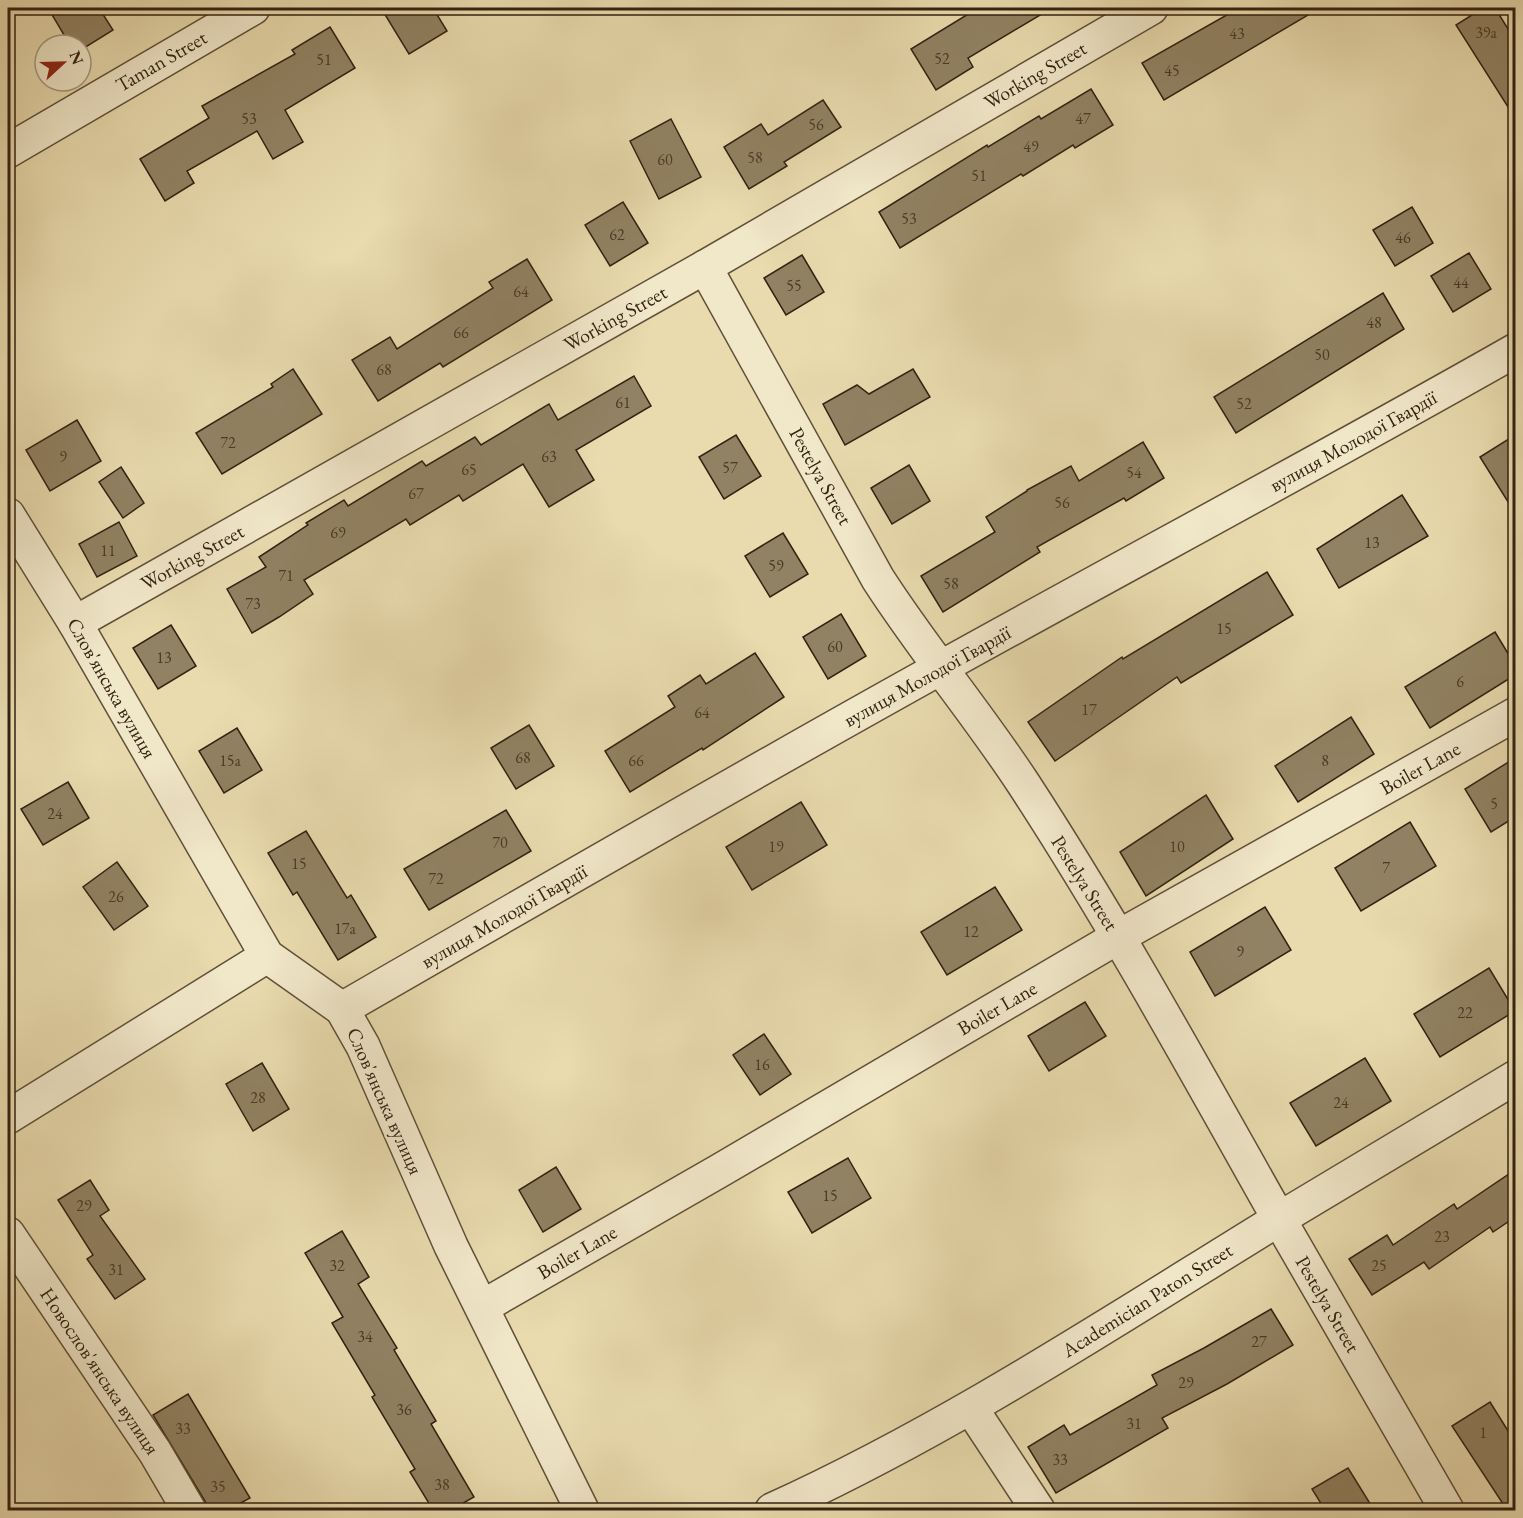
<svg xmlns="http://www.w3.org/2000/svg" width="1523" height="1518" font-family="'EB Garamond',serif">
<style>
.building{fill:#918263;stroke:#322212;stroke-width:1.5}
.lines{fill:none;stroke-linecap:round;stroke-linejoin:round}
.minor-casing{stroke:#605039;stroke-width:36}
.tertiary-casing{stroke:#605039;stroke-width:36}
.minor{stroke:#f1e8ca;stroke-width:33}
.tertiary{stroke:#f1e8ca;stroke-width:33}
.labels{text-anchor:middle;stroke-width:4.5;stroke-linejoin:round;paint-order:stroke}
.number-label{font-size:16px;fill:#4a3a26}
.street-label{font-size:20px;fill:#322212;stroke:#f1e8ca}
</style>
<rect width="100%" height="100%" fill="#e9dbae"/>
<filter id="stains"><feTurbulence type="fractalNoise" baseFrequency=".00333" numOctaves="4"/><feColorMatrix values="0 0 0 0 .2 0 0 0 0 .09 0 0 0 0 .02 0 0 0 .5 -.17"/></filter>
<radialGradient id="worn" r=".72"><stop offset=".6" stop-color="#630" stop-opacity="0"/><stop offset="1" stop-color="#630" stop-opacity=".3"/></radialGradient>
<g class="building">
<polygon points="48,8 99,8 113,30 81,50 81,45 70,45"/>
<polygon points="381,8 433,8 447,31 409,54"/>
<polygon points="978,8 1052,8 968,58 973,67 936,90 911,49"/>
<polygon points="1239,8 1320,8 1164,100 1142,63"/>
<polygon points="1483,8 1495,8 1515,40 1515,118 1456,25"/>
<polygon points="330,27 355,68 285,110 303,142 273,159 257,131 187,171 194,183 165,201 140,159 209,118 202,106 295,54 292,50"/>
<polygon points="1091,89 1113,125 1075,148 1073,145 1023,176 1021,174 900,248 879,212 987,145 988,147 1039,116 1041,119"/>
<polygon points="823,100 841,127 784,162 787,166 749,189 724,147 761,124 768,135"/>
<polygon points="671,119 701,177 659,199 630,141"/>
<polygon points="623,202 648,243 610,266 585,225"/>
<polygon points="1412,207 1433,243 1395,266 1373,230"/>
<polygon points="1469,253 1491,289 1453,312 1431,276"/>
<polygon points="802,255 824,292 786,315 764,278"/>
<polygon points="527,259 552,300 443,367 440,363 378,401 352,360 390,337 397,349 493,288 489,282"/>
<polygon points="1383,293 1404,329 1236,433 1214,397"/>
<polygon points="293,369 322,414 222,474 196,433 273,387 271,384"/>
<polygon points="913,369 930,397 845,445 823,404 857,385 869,394"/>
<polygon points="634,376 651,406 576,450 594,480 549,507 523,464 463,501 459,495 410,525 406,519 304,580 313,594 279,617 252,633 227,589 266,567 259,557 308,525 306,523 344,500 348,506 422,461 426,466 475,437 481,445 549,404 558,420"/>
<polygon points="77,420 101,461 50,491 26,450"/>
<polygon points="736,435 761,476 724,499 699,457"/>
<polygon points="1515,435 1515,513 1480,457"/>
<polygon points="1143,442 1164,478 1126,501 1124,498 1037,547 1040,552 943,612 921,576 995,532 986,517 1027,491 1027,490 1071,466 1079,481"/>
<polygon points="909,465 930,501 892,524 871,488"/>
<polygon points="121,467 144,503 123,518 99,482"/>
<polygon points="1402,495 1428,536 1339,588 1317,549"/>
<polygon points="119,522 137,556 97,577 79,544"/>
<polygon points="783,533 808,574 770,597 745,556"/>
<polygon points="1267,572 1293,615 1181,683 1177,677 1055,761 1028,722 1122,657 1123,659"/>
<polygon points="841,614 866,656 828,679 803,637"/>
<polygon points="171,625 196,666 158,689 133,648"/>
<polygon points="1495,632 1515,665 1515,675 1430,728 1405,687"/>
<polygon points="755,653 784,697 703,750 702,748 630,792 605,751 675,707 668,696 700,675 706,684"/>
<polygon points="1351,717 1374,754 1298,802 1275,766"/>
<polygon points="529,725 554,766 516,789 491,748"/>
<polygon points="237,728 262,770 224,793 199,751"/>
<polygon points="1515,758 1515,817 1491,832 1465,789"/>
<polygon points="68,782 89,818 43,845 21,809"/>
<polygon points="1206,795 1233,839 1146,896 1120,852"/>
<polygon points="801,802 827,845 752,890 726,847"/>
<polygon points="506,810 531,851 429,910 404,869"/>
<polygon points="1410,822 1436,866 1361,911 1335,868"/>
<polygon points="306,831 347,898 351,895 376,937 338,960 297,892 293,895 268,853"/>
<polygon points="117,862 148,906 114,930 83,887"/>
<polygon points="995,887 1022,930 947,975 921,932"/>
<polygon points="1265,907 1291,950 1215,996 1190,952"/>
<polygon points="1489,968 1515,1011 1440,1057 1414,1014"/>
<polygon points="1085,1002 1106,1036 1049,1071 1028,1036"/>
<polygon points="764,1034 791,1074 760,1095 733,1055"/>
<polygon points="1365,1058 1391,1101 1316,1146 1290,1103"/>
<polygon points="262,1063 289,1109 253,1131 226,1084"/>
<polygon points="848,1158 871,1198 812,1233 788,1192"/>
<polygon points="556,1167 581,1209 543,1232 519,1190"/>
<polygon points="1515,1170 1515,1217 1493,1232 1490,1227 1429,1269 1424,1262 1372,1295 1349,1259 1387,1235 1393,1245 1454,1204 1457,1209"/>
<polygon points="90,1180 109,1210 100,1216 145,1279 115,1299 87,1259 93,1255 58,1200"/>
<polygon points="342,1231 369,1277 358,1284 397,1348 394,1350 436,1421 431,1424 474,1497 451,1510 433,1510 410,1472 415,1469 372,1397 375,1395 332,1323 343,1317 305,1253"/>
<polygon points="1271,1309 1293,1345 1227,1384 1162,1418 1168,1428 1056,1493 1028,1447 1064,1425 1070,1435 1157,1385 1152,1375 1204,1348"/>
<polygon points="188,1394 250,1498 228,1510 208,1510 205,1501 153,1415"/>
<polygon points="1490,1402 1515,1442 1515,1510 1507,1510 1452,1426"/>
<polygon points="1348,1468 1374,1510 1325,1510 1312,1489"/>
</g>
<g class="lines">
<defs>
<g id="minor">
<polyline points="8,151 253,8"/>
<path d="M705 267 878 579C923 649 977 713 1023 783 1115 924 1196 1072 1279 1219 1113 1321 950 1429 772 1510"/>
<polyline points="8,515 75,623 267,956 342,1009 363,1046 451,1246 582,1510"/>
<polyline points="75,623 705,267 1151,8"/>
<path d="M342 1009C541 894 740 779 942 667 1133 561 1326 458 1516 350"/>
<polyline points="8,1117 267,956"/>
<polyline points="8,1234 155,1452 189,1510"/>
<polyline points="482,1307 719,1171 1118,937 1516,714"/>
<polyline points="971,1408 1038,1510"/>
</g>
<polyline id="tertiary" points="1447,1510 1279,1219 1516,1077"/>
</defs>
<use href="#minor" class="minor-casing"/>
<use href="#tertiary" class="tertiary-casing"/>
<use href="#minor" class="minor"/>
<use href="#tertiary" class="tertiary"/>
</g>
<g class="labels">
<g class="number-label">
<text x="1486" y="38">39а</text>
<text x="1237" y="39">43</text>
<text x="942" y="64">52</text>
<text x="324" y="65">51</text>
<text x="1172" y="76">45</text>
<text x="249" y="124">53</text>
<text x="1083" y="124">47</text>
<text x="816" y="130">56</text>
<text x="1031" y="152">49</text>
<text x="755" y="163">58</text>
<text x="665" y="165">60</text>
<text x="979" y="181">51</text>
<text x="909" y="224">53</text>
<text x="617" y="240">62</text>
<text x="1403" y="243">46</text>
<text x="1461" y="288">44</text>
<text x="794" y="291">55</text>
<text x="521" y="297">64</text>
<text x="1374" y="328">48</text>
<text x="461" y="338">66</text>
<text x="1322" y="360">50</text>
<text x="384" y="375">68</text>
<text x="623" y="408">61</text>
<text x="1244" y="409">52</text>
<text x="228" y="448">72</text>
<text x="63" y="462">9</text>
<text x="549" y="462">63</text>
<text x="730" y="473">57</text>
<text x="469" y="475">65</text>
<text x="1134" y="478">54</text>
<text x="416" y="499">67</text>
<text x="1062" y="508">56</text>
<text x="338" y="538">69</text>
<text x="1372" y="548">13</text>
<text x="108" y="556">11</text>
<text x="776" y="571">59</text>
<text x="286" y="581">71</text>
<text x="951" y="589">58</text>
<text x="253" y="609">73</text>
<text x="1224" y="634">15</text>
<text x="835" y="652">60</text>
<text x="164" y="663">13</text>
<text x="1460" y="687">6</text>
<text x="1089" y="715">17</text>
<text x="702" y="718">64</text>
<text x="523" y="763">68</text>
<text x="230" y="766">15а</text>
<text x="636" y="766">66</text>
<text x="1325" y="766">8</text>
<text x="1494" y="809">5</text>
<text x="55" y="819">24</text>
<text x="500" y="848">70</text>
<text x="776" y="852">19</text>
<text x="1177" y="852">10</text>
<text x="299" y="869">15</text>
<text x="1386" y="873">7</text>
<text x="436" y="884">72</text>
<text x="116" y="902">26</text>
<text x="345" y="934">17а</text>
<text x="971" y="937">12</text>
<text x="1240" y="957">9</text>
<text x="1465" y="1018">22</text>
<text x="762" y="1070">16</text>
<text x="258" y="1103">28</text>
<text x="1341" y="1108">24</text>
<text x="830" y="1201">15</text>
<text x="84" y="1211">29</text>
<text x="1442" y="1242">23</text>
<text x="337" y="1271">32</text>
<text x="1379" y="1271">25</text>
<text x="116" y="1275">31</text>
<text x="365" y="1342">34</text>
<text x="1259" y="1347">27</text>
<text x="1186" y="1388">29</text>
<text x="404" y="1415">36</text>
<text x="1134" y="1429">31</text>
<text x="183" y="1434">33</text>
<text x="1483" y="1438">1</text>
<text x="1060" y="1465">33</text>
<text x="442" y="1490">38</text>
<text x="218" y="1492">35</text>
</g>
<g class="street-label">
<text transform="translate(161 61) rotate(-30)" y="7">Taman Street</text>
<text transform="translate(1035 75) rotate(-30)" y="7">Working Street</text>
<text transform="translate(615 318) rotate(-29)" y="7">Working Street</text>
<text transform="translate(1353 441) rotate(-29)" y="7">вулиця Молодої Гвардії</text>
<text transform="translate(821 476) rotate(61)" y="7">Pestelya Street</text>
<text transform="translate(192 557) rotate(-29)" y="7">Working Street</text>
<text transform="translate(927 676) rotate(-29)" y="7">вулиця Молодої Гвардії</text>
<text transform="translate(112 688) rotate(60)" y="7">Слов'янська вулиця</text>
<text transform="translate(1420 768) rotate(-29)" y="7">Boiler Lane</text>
<text transform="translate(1085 883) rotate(58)" y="7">Pestelya Street</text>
<text transform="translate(504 916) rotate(-30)" y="7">вулиця Молодої Гвардії</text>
<text transform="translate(997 1008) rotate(-30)" y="7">Boiler Lane</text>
<text transform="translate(385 1101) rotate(66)" y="7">Слов'янська вулиця</text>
<text transform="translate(577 1252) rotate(-30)" y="7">Boiler Lane</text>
<text transform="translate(1147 1300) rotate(-32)" y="7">Academician Paton Street</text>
<text transform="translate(1328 1304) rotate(60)" y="7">Pestelya Street</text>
<text transform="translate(100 1371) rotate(56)" y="7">Новослов'янська вулиця</text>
</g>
</g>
<rect width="1523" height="1518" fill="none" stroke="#e9dbae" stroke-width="30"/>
<rect x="9" y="9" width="1505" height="1500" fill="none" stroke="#322212" stroke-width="3"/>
<rect x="15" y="15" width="1493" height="1488" fill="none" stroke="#322212" stroke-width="1.5"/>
<g transform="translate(63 63) rotate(68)"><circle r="28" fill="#f1e8ca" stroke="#a59980" stroke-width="1.5"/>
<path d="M0-4.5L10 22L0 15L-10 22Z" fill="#8f2418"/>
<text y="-9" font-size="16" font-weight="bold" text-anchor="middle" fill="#322212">N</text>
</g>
<rect width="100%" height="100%" filter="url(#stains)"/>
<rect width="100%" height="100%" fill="url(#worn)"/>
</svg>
